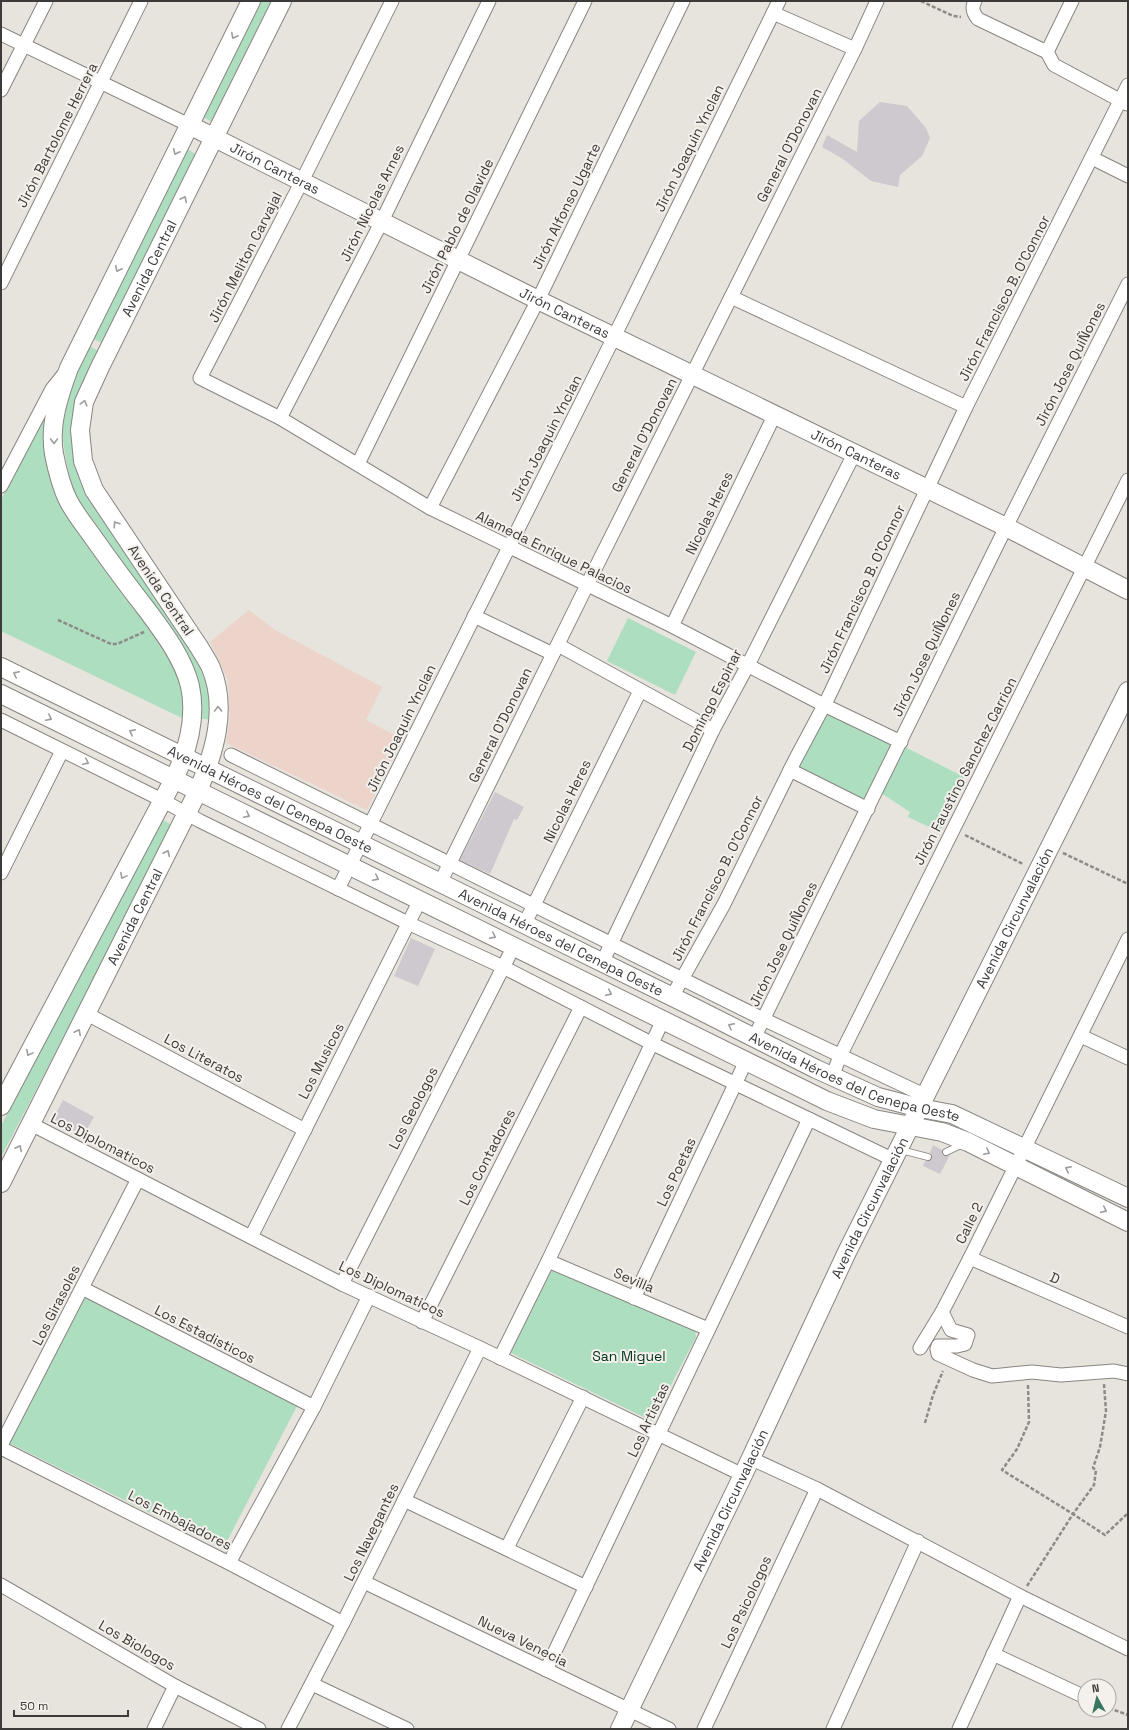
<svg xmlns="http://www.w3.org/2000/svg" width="1129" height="1730" font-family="'Space Grotesk',sans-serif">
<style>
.commercial{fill:#ecd4cb}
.green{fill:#acdebf}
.building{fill:#cec9ce}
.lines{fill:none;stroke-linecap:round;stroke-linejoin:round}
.lane-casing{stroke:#898581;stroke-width:8}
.street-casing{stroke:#898581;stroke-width:15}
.secondary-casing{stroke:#898581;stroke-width:20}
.path{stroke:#8d8a87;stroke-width:2.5;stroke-dasharray:4 2;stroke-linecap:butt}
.lane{stroke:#fff;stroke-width:6}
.street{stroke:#fff;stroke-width:13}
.secondary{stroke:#fff;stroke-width:18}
.oneway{stroke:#9e9d9c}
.labels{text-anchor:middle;stroke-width:4;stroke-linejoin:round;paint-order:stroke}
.street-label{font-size:14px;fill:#3d3b39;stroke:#f4f0eb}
.park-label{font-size:14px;fill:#00331b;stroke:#f4f0eb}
</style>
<rect width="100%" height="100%" fill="#e7e3dd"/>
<polygon class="commercial" points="249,610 275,630 382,687 366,720 402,739 367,810 226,743 230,716 228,680 210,642"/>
<g class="green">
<polygon points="257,1 271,1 212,122 201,116"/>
<polygon points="186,148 195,154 102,343 91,338"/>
<path d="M88 345 98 351C81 391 65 416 75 461L202 662 210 684 211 720 198 718 200 700 75 495C67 467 57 428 65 400 70 382 80 363 88 345Z"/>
<path d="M49 401 51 460 163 643C176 671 185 686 182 718L1 631V500Z"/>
<polygon points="628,618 696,652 675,695 607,661"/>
<polygon points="825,707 896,743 867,801 795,766"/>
<polygon points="903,746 964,777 940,832 908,817 910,812 881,793"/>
<polygon points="161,819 174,826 1,1157 1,1126"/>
<polygon points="549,1268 695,1330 696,1337 652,1421 509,1352"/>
<polygon points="83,1296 297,1406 223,1549 7,1442"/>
</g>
<g class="building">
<polygon points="880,102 907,106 926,128 930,138 922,156 900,175 898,187 871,181 843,159 822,147 827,135 857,152 859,121"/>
<polygon points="495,792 524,807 517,820 514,819 490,874 460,860"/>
<polygon points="411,938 435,949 418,986 394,976"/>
<polygon points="63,1100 94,1117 83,1136 53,1119"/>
<polygon points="933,1145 942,1150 942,1154 944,1156 950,1155 940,1174 923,1166 925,1161 930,1161 932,1158 932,1155 930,1153"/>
</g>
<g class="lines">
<defs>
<g id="lane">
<polyline points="901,1150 928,1157"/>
<polyline points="946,1152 963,1144"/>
</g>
<g id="street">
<polyline points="392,1 302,181 200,378 280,418 430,508 672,626 824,705 901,742"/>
<path d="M975 1C971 8 973 13 978 19L1047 52"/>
<polyline points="773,13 855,49"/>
<polyline points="1,34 189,125"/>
<polyline points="1047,52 1054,65 1127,104"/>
<polyline points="1047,52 1072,1"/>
<polyline points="1,90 46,1"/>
<polyline points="1092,158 1128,176"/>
<polyline points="1,283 141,1"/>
<polyline points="731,297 966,407"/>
<polyline points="280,418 382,221 489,1"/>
<polyline points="358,464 585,1"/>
<polyline points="1,486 52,389 64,374"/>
<polyline points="430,508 538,300 683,1"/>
<polyline points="474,616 553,654"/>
<polyline points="672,626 775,414"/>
<polyline points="558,645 713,730"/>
<polyline points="1,720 162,800 200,821 408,923 503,967 651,1043 894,1160"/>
<polyline points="231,755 763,1019 926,1096"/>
<polyline points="790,770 868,809"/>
<polyline points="1,873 62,751"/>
<polyline points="440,883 592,575 855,49 877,1"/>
<polyline points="338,889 614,337 779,1"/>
<polyline points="524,925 640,691"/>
<polyline points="602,963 713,730 748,665 854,454"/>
<polyline points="672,997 724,904 795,760 828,698 966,407 1128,85"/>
<polyline points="87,1014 305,1130"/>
<polyline points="1081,1036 1128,1058"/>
<polyline points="754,1038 1006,527 1128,284"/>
<polyline points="832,1077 840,1056 1128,480"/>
<polyline points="31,1124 342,1284 480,1348 743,1475"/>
<polyline points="251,1237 420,900"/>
<polyline points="970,1258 1128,1327"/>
<polyline points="548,1261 708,1329"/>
<polyline points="342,1284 514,946"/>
<polyline points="82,1288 314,1407"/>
<polyline points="634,1298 746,1061"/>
<polyline points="942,1312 951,1330 968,1335 965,1344 957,1346 938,1346 937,1349 938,1354 973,1370 992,1376 1032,1372 1061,1375 1114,1371 1128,1374"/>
<polyline points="422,1322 581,1007"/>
<polyline points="920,1348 942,1312 970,1258 1128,939"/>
<polyline points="500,1358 548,1261 663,1020"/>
<polyline points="1,1445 138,1179"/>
<polyline points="1,1448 229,1563 343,1623"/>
<polyline points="750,1458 817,1489 1020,1596 1128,1649"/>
<polyline points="404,1500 586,1587"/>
<polyline points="507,1548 583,1397"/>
<polyline points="229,1563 314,1407 369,1296"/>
<polyline points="364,1582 669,1729"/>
<polyline points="1,1585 175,1686 259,1729"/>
<polyline points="993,1654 1085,1697"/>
<polyline points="546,1670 809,1119"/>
<polyline points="312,1684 407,1729"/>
<polyline points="154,1729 175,1686"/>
<polyline points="288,1729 343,1623 480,1348"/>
<polyline points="704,1729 817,1489"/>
<polyline points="833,1729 918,1541"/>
<polyline points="959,1729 1020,1596"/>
</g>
<g id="secondary">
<path id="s1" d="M189 125 538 300 1006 527 1128 590"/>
<path id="s2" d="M1 667 695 1008 816 1069 878 1097 920 1108 952 1114 1128 1198"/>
<polyline points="1,694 827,1101 874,1119 942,1132 968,1142 1128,1222"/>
<path d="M1 1106 174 779C188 750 197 719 190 686 183 658 164 633 147 610 129 587 112 564 95 540 86 527 75 514 68 500 61 486 57 469 54 454 49 425 59 395 69 368L251 1"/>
<path id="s3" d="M1 1183 198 791C214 753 228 709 211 668 208 661 203 654 199 647L94 490 83 461 80 430 84 402 100 367 282 1"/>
<path id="s4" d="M620 1729 743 1475 847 1252 1128 691"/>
</g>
</defs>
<use href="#lane" class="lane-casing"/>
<use href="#street" class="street-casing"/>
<use href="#secondary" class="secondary-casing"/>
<g class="path">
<polyline points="921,1 953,16 961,17"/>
<polyline points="58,620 111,644 117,644 144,632"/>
<polyline points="965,835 1023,864"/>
<polyline points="1063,853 1128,884"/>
<polyline points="1028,1385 1029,1422 1017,1449 1002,1470 1073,1514 1094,1485 1096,1470 1093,1468 1100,1447 1106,1411 1104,1384"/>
<polyline points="925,1423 933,1395 943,1371"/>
<polyline points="1027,1586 1073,1514 1105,1535 1128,1513"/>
<polyline points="1109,1708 1128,1715"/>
</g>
<use href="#lane" class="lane"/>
<use href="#street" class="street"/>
<use href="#secondary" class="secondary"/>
</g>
<defs><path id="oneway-chevron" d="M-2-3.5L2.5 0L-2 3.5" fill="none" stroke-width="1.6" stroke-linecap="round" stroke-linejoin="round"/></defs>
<g class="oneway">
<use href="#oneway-chevron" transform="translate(234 36) rotate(117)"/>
<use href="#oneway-chevron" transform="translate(176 152) rotate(116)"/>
<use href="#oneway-chevron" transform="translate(184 199) rotate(-63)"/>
<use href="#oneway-chevron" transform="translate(118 269) rotate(116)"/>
<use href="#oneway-chevron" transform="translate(84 403) rotate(-75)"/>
<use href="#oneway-chevron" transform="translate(54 441) rotate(90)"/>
<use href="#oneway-chevron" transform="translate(116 524) rotate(-123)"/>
<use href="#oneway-chevron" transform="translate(16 674) rotate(-154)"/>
<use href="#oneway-chevron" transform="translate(218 709) rotate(-92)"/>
<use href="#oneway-chevron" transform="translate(49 718) rotate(26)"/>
<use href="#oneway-chevron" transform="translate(132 732) rotate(-154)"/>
<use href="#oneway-chevron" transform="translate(86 762) rotate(26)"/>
<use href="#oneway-chevron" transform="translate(247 815) rotate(26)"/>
<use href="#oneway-chevron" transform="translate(167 853) rotate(-64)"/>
<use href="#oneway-chevron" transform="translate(123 876) rotate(118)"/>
<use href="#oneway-chevron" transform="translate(376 878) rotate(26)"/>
<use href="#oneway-chevron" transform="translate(493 936) rotate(26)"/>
<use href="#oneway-chevron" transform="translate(609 993) rotate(26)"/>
<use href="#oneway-chevron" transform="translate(731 1026) rotate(-153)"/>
<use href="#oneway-chevron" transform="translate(78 1032) rotate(-63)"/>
<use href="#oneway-chevron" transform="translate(29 1053) rotate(118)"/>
<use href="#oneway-chevron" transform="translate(19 1148) rotate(-63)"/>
<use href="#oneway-chevron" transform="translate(987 1152) rotate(27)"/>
<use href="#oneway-chevron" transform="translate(1068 1169) rotate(-154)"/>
<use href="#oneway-chevron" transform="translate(1104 1210) rotate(26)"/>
</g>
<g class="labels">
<g class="street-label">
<text transform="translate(57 135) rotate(-63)" y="5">Jirón Bartolome Herrera</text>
<text transform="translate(789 145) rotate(-63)" y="5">General O'Donovan</text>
<text transform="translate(689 148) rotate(-64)" y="5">Jirón Joaquin Ynclan</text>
<text dy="5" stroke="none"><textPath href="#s1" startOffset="96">Jirón Canteras</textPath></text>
<text transform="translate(372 203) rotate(-64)" y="5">Jirón Nicolas Arnes</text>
<text transform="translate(566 206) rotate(-64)" y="5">Jirón Alfonso Ugarte</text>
<text transform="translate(457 226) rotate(-64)" y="5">Jirón Pablo de Olavide</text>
<text transform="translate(245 257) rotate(-63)" y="5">Jirón Meliton Carvajal</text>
<text dy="5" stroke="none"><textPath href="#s3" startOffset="1018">Avenida Central</textPath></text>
<text transform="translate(1004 298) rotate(-63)" y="5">Jirón Francisco B. O'Connor</text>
<text dy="5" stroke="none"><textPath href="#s1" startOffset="420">Jirón Canteras</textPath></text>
<text transform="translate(1070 364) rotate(-63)" y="5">Jirón Jose QuiÑones</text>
<text transform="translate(644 435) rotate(-63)" y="5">General O'Donovan</text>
<text transform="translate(546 438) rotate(-63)" y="5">Jirón Joaquin Ynclan</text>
<text dy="5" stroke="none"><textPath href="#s1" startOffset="744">Jirón Canteras</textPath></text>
<text transform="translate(709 513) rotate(-64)" y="5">Nicolas Heres</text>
<text transform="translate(554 552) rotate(26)" y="5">Alameda Enrique Palacios</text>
<text transform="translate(862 589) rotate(-65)" y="5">Jirón Francisco B. O'Connor</text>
<text transform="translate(161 590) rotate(56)" y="5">Avenida Central</text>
<text transform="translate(926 654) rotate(-64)" y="5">Jirón Jose QuiÑones</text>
<text transform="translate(712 700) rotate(-63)" y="5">Domingo Espinar</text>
<text transform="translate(500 725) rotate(-64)" y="5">General O'Donovan</text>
<text transform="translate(401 728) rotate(-64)" y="5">Jirón Joaquin Ynclan</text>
<text transform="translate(965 771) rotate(-63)" y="5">Jirón Faustino Sanchez Carrion</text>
<text dy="5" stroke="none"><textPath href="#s2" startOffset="300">Avenida Héroes del Cenepa Oeste</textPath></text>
<text transform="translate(567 801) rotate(-64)" y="5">Nicolas Heres</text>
<text transform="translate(717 878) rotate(-63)" y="5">Jirón Francisco B. O'Connor</text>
<text dy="5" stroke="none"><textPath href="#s3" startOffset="298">Avenida Central</textPath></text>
<text dy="5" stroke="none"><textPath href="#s4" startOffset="902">Avenida Circunvalación</textPath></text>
<text dy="5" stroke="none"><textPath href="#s2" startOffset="624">Avenida Héroes del Cenepa Oeste</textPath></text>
<text transform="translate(783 944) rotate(-64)" y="5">Jirón Jose QuiÑones</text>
<text transform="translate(204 1058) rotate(28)" y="5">Los Literatos</text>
<text transform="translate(321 1061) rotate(-63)" y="5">Los Musicos</text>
<text dy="5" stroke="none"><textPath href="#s2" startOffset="948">Avenida Héroes del Cenepa Oeste</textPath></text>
<text transform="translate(413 1108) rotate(-63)" y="5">Los Geologos</text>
<text transform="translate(103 1143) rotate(27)" y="5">Los Diplomaticos</text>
<text transform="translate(487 1157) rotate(-63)" y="5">Los Contadores</text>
<text transform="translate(676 1172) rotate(-65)" y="5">Los Poetas</text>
<text dy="5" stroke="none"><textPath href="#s4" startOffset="578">Avenida Circunvalación</textPath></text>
<text transform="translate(969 1223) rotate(-64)" y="5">Calle 2</text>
<text transform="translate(1055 1278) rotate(24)" y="5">D</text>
<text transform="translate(634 1280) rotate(23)" y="5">Sevilla</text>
<text transform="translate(392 1289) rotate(25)" y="5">Los Diplomaticos</text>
<text transform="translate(56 1305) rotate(-63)" y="5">Los Girasoles</text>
<text transform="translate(205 1334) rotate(27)" y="5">Los Estadisticos</text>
<text transform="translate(648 1420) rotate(-65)" y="5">Los Artistas</text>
<text dy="5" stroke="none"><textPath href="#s4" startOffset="254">Avenida Circunvalación</textPath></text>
<text transform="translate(180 1520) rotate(27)" y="5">Los Embajadores</text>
<text transform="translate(371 1532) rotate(-64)" y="5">Los Navegantes</text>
<text transform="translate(746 1602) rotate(-65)" y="5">Los Psicologos</text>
<text transform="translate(523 1641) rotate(26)" y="5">Nueva Venecia</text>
<text transform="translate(137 1645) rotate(30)" y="5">Los Biologos</text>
</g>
<g class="park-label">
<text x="629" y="1361">San Miguel</text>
</g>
</g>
<rect width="1129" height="1730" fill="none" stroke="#3d3b39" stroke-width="4"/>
<g transform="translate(1097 1698) rotate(352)"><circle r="19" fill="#f4f0eb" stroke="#aba8a4"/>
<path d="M0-3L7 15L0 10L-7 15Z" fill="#377663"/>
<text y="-6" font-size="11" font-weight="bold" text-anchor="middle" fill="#3d3b39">N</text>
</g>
<path d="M14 1710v6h114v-6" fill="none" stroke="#3d3b39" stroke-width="2"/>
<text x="20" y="1710" font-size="12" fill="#3d3b39" stroke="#f4f0eb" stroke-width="3" paint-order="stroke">50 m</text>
</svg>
